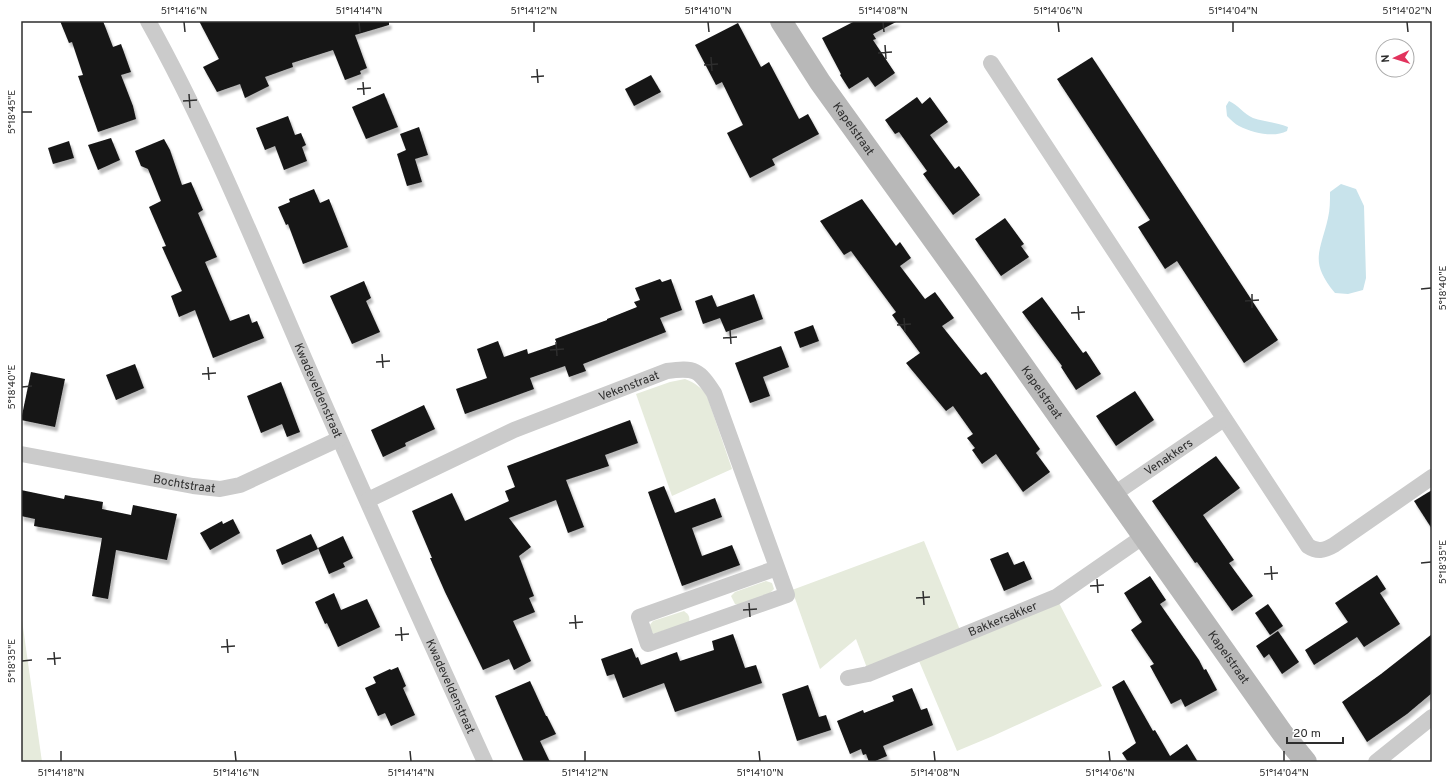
<svg xmlns="http://www.w3.org/2000/svg" width="1453" height="783" font-family="Overpass,sans-serif">
<style>
.green{fill:#e6ebdc}
.water{fill:#c8e3eb}
.building{fill:#151515;filter:url(#shadow)}
.lines{fill:none;stroke-linecap:round;stroke-linejoin:round}
.minor{stroke:#cbcbcb;stroke-width:16}
.secondary{stroke:#b8b8b8;stroke-width:22}
.ticks{fill:none;stroke:#2e2e2e;stroke-width:1.5}
.labels{text-anchor:middle;stroke-width:4;stroke-linejoin:round;paint-order:stroke}
.street-label{font-size:12px;fill:#2e2e2e;stroke:#fff}
.neatline{fill:none;stroke:#2e2e2e;stroke-width:1.5}
.ticks-label{font-size:10px;text-anchor:middle;fill:#2e2e2e}
</style>
<defs>
<filter id="shadow"><feDropShadow dx="2.5" dy="4.5" stdDeviation="1" flood-color="#0004"/></filter>
</defs>
<rect width="100%" height="100%" fill="#fff"/>
<g class="green">
<path d="M685 379C695 383 701 387 707 396L732 469 672 496 636 394 670 382Z"/>
<polygon points="924,541 960,630 867,668 856,639 820,669 792,590"/>
<polygon points="766,581 772,583 774,589 770,593 739,605 735,604 731,596 735,592"/>
<polygon points="1059,603 1102,686 993,736 957,751 919,661"/>
<path d="M684 611C689 615 690 616 689 623L653 634 649 626 653 621Z"/>
<polygon points="21,613 42,762 21,762"/>
</g>
<g class="water">
<path d="M1229 101C1238 105 1244 114 1253 118 1265 122 1275 122 1288 127L1287 131C1274 138 1253 133 1239 126 1235 124 1231 120 1227 116L1226 106Z"/>
<path d="M1341 184 1356 189 1364 206 1366 278 1363 290 1348 294 1335 293C1309 261 1320 253 1328 218 1330 210 1330 201 1330 192Z"/>
</g>
<g class="building">
<polygon points="60,21 103,21 113,47 121,44 131,72 121,75 133,106 136,119 98,132 78,76 83,75 72,42 69,43"/>
<polygon points="199,21 389,21 389,25 355,35 367,68 360,71 361,74 345,80 333,50 292,63 293,67 265,77 269,86 245,98 240,84 217,92 203,67 219,59"/>
<polygon points="855,21 898,21 873,34 876,39 873,40 895,73 875,87 868,77 849,89 840,75 841,74 822,38"/>
<polygon points="738,23 761,67 769,62 799,119 808,114 819,134 772,159 775,165 750,178 727,133 743,125 722,82 716,85 695,45"/>
<polygon points="1092,57 1278,340 1244,363 1177,261 1165,269 1138,227 1150,220 1057,79"/>
<polygon points="651,75 661,92 634,106 625,89"/>
<polygon points="384,93 398,127 366,139 352,107"/>
<polygon points="917,97 922,104 930,97 948,122 930,135 955,169 959,166 980,195 953,215 923,174 927,171 899,132 895,134 885,120"/>
<polygon points="288,116 295,135 301,133 306,145 302,147 307,161 284,170 275,146 265,150 256,128"/>
<polygon points="419,127 428,155 415,159 422,182 407,186 397,154 406,150 400,134"/>
<polygon points="111,138 120,160 98,170 88,145"/>
<polygon points="164,139 170,150 182,185 191,182 203,210 198,213 217,257 205,262 230,321 249,314 252,323 257,321 264,338 213,358 195,310 179,317 171,296 182,291 162,247 166,246 149,207 161,201 148,169 141,166 135,151"/>
<polygon points="69,141 74,158 53,164 48,148"/>
<polygon points="314,189 320,203 329,199 348,247 303,264 288,224 286,225 278,207 290,202 289,199"/>
<polygon points="862,199 896,246 900,242 911,258 900,266 925,299 935,292 954,318 942,326 981,375 986,372 1040,449 1036,453 1050,472 1023,492 996,454 982,464 972,450 975,448 967,438 973,434 953,406 946,411 906,363 920,353 892,315 896,312 851,251 844,255 820,221"/>
<polygon points="1005,218 1024,244 1021,246 1029,257 1001,276 975,239"/>
<polygon points="660,279 662,282 671,279 682,310 660,318 666,332 583,364 586,371 569,377 565,366 530,378 534,389 465,414 456,389 487,378 477,349 498,341 504,357 527,349 528,354 557,344 555,339 607,320 607,319 637,307 634,302 640,300 635,288"/>
<polygon points="364,281 371,298 366,301 380,332 352,344 330,296"/>
<polygon points="754,294 763,319 726,332 720,318 703,324 695,301 712,295 717,307"/>
<polygon points="1042,297 1083,353 1086,351 1101,374 1076,390 1061,367 1062,366 1022,312"/>
<polygon points="813,325 819,341 800,348 794,332"/>
<polygon points="781,346 789,367 763,377 770,396 750,403 735,363"/>
<polygon points="135,364 144,388 116,400 106,375"/>
<polygon points="31,372 65,379 55,427 21,420"/>
<polygon points="281,382 300,432 287,437 282,424 261,433 247,396"/>
<polygon points="1135,391 1154,420 1116,446 1096,416"/>
<polygon points="424,405 435,429 405,443 406,446 383,457 371,430"/>
<polygon points="630,420 638,443 605,455 609,466 566,480 584,527 568,533 556,500 509,518 531,547 519,556 534,596 529,598 535,612 513,621 531,661 514,670 509,659 483,670 445,592 430,558 432,558 412,511 452,493 465,521 509,501 505,491 515,487 507,466"/>
<polygon points="1216,456 1240,488 1203,515 1234,560 1229,563 1253,596 1232,611 1197,562 1195,563 1152,501"/>
<polygon points="664,486 675,513 715,498 722,517 692,528 702,556 732,545 740,565 682,586 648,492"/>
<polygon points="21,490 64,499 65,495 103,502 102,509 131,515 133,505 177,514 167,560 116,550 108,599 92,596 102,538 34,526 35,519 21,516"/>
<polygon points="1432,490 1432,529 1414,501"/>
<polygon points="233,519 240,533 210,550 200,533 222,521 223,524"/>
<polygon points="311,534 318,549 282,565 276,550"/>
<polygon points="343,536 353,558 343,563 345,567 329,574 318,548"/>
<polygon points="1008,552 1014,565 1024,561 1032,579 1004,591 990,559"/>
<polygon points="1377,575 1386,589 1380,593 1400,624 1364,647 1357,637 1314,665 1305,650 1348,622 1335,603"/>
<polygon points="1150,576 1166,600 1160,604 1199,660 1204,670 1206,669 1217,690 1185,707 1181,699 1171,704 1150,666 1154,664 1131,630 1142,622 1124,593"/>
<polygon points="334,593 341,610 367,599 380,627 338,647 327,623 325,624 315,602"/>
<polygon points="1268,604 1283,626 1270,635 1255,613"/>
<polygon points="1278,631 1299,662 1282,674 1269,654 1264,658 1256,646"/>
<polygon points="733,634 745,668 756,665 762,683 675,712 664,683 623,698 614,674 607,676 601,659 632,648 636,658 638,657 641,665 677,652 680,661 714,650 712,641"/>
<polygon points="1432,634 1432,693 1407,714 1367,742 1342,702 1381,674"/>
<polygon points="398,667 406,686 403,688 415,715 391,726 385,713 378,716 365,688 376,683 373,677 390,669 391,670"/>
<polygon points="1124,680 1153,731 1155,730 1170,756 1187,744 1198,762 1128,762 1122,753 1136,743 1112,687"/>
<polygon points="530,681 546,716 547,716 556,734 540,741 550,762 524,762 495,696"/>
<polygon points="808,685 819,717 826,715 831,730 797,741 782,694"/>
<polygon points="912,688 921,710 927,708 933,725 883,746 887,756 873,762 869,762 866,754 863,755 861,749 850,754 837,721 863,710 864,713 894,701 892,696"/>
</g>
<g class="lines">
<g class="minor">
<path id="s1" d="M148 21C207 127 253 240 301 351 361 489 423 626 485 762"/>
<path d="M991 63 1308 546C1317 552 1324 551 1334 545L1432 477"/>
<path id="s2" d="M21 454 193 486 220 489 240 485 339 439"/>
<path id="s3" d="M1114 494 1224 419"/>
<path id="s4" d="M368 500 514 430 667 371C695 367 699 370 714 393L787 595 648 644 639 617 777 568"/>
<path id="s5" d="M848 678 868 674 1056 597 1144 536"/>
<polyline points="1376,762 1432,717"/>
</g>
<path class="secondary" id="s6" d="M781 21 820 82 966 285 1283 734 1306 762"/>
</g>
<path class="ticks" d="M184 22 185 32M359 22 360 32M534 22V32M708 22 709 32M883 22 884 32M1058 22 1059 32M1233 22V32M1407 22 1408 32M885 45 886 59M878 53 892 52M711 57 712 71M704 65 718 64M537 69 538 83M531 77 544 76M363 82 364 95M357 89 371 88M189 94 190 108M183 101 197 100M22 112H32M1421 289 1431 288M1252 294V308M1245 301 1259 300M1078 306 1079 320M1071 313 1085 312M904 318 905 332M897 325 911 324M730 330 731 344M723 338 737 337M556 342 557 356M550 350 564 349M382 354 383 368M376 362 390 361M208 367 209 380M202 374 216 373M22 387 32 386M1421 563 1431 562M1271 566 1272 580M1264 574 1278 573M1097 579 1098 593M1090 586 1104 585M923 591 924 605M916 598 930 597M749 603 750 617M743 610 757 609M575 615 576 629M569 623 583 622M401 627 402 641M395 635 409 634M227 639 228 653M221 647 235 646M54 652 55 665M47 659 61 658M22 661 32 660M61 751V761M235 751 236 761M410 751 411 761M585 751V761M759 751 760 761M934 751 935 761M1109 751 1110 761M1284 751V761"/>
<g class="labels">
<g class="street-label">
<text dy="4" stroke="none"><textPath href="#s6" startOffset="130">Kapelstraat</textPath></text>
<text dy="4" stroke="none"><textPath href="#s4" startOffset="285">Vekenstraat</textPath></text>
<text dy="4" stroke="none"><textPath href="#s1" startOffset="407">Kwadeveldenstraat</textPath></text>
<text dy="4" stroke="none"><textPath href="#s6" startOffset="454">Kapelstraat</textPath></text>
<text dy="4" stroke="none"><textPath href="#s3" startOffset="66">Venakkers</textPath></text>
<text dy="4" stroke="none"><textPath href="#s2" startOffset="166">Bochtstraat</textPath></text>
<text dy="4" stroke="none"><textPath href="#s5" startOffset="166">Bakkersakker</textPath></text>
<text dy="4" stroke="none"><textPath href="#s6" startOffset="778">Kapelstraat</textPath></text>
<text dy="4" stroke="none"><textPath href="#s1" startOffset="731">Kwadeveldenstraat</textPath></text>
</g>
</g>
<rect width="1453" height="783" fill="none" stroke="#ffffff" stroke-width="44"/>
<g transform="translate(1395 58) rotate(266)"><circle r="19" fill="#ffffff" stroke="#ababab"/>
<path d="M0-3L7 15L0 10L-7 15Z" fill="#e2335d"/>
<text y="-6" font-size="11" font-weight="bold" text-anchor="middle" fill="#2e2e2e">N</text>
</g>
<path d="M1287 737v6h56v-6" fill="none" stroke="#2e2e2e" stroke-width="2"/>
<text x="1293" y="737" font-size="12" fill="#2e2e2e" stroke="#ffffff" stroke-width="3" paint-order="stroke">20 m</text>
<rect x="22" y="22" width="1409" height="739" class="neatline"/>
<g class="ticks-label">
<text x="184" y="14">51°14'16"N</text>
<text x="359" y="14">51°14'14"N</text>
<text x="534" y="14">51°14'12"N</text>
<text x="708" y="14">51°14'10"N</text>
<text x="883" y="14">51°14'08"N</text>
<text x="1058" y="14">51°14'06"N</text>
<text x="1233" y="14">51°14'04"N</text>
<text x="1407" y="14">51°14'02"N</text>
<text transform="translate(11 112) rotate(-90)" y="4">5°18'45"E</text>
<text transform="translate(1442 288) rotate(-90)" y="4">5°18'40"E</text>
<text transform="translate(11 387) rotate(-90)" y="4">5°18'40"E</text>
<text transform="translate(1442 562) rotate(-90)" y="4">5°18'35"E</text>
<text transform="translate(11 661) rotate(-90)" y="4">5°18'35"E</text>
<text x="61" y="776">51°14'18"N</text>
<text x="236" y="776">51°14'16"N</text>
<text x="411" y="776">51°14'14"N</text>
<text x="585" y="776">51°14'12"N</text>
<text x="760" y="776">51°14'10"N</text>
<text x="935" y="776">51°14'08"N</text>
<text x="1110" y="776">51°14'06"N</text>
<text x="1284" y="776">51°14'04"N</text>
</g>
</svg>
